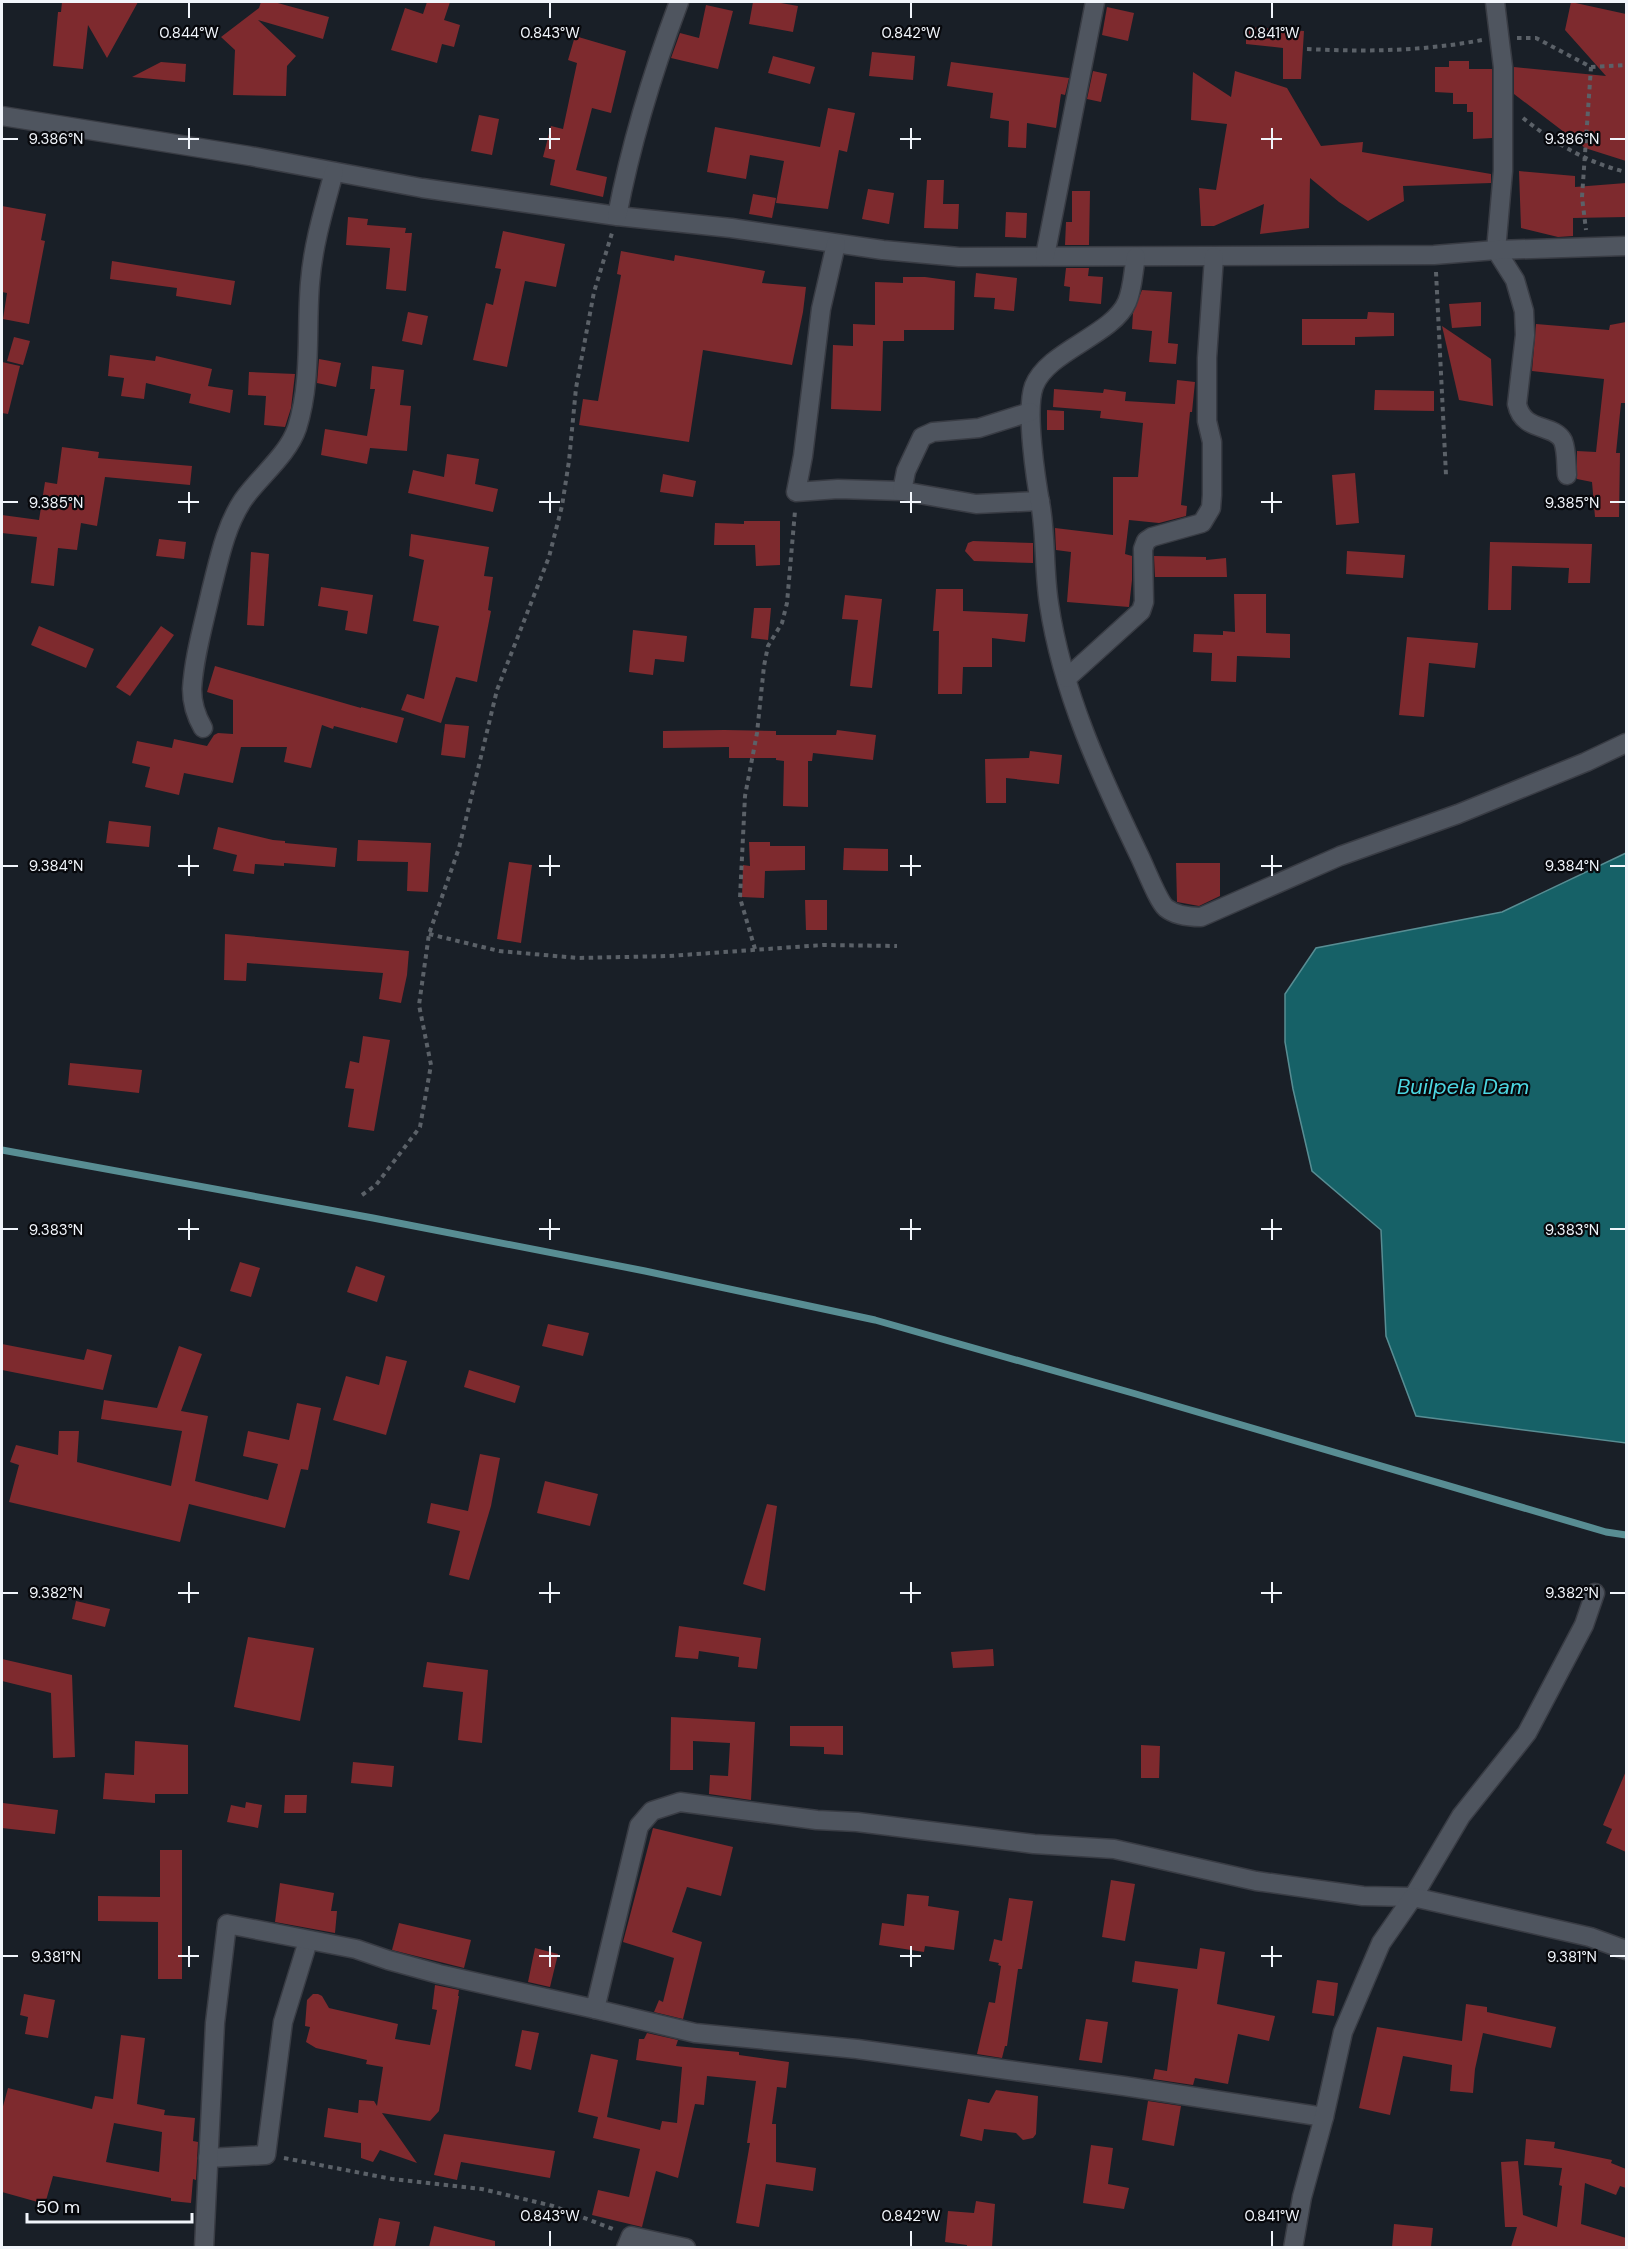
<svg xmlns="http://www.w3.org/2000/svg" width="1628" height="2249" font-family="'DM Sans',sans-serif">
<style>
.water{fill:#166167;stroke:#588d93;stroke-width:1.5}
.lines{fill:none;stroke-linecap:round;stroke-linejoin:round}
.stream{stroke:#588d93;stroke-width:7}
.building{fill:#7e2a2e;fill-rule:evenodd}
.minor-casing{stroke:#393c44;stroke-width:21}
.path{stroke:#5b6168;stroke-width:4;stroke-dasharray:4.5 4.5;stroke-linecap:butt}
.minor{stroke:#4f555f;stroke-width:18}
.ticks{fill:none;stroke:#f1f5fb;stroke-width:2}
.labels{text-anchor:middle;stroke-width:4.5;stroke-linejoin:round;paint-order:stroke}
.water-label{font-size:22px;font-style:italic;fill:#4cd6e1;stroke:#07080c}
.ticks-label{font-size:15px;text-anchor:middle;fill:#f1f5fb;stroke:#07080c;stroke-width:4.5;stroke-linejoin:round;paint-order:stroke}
</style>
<rect width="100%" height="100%" fill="#191f27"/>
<polygon class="water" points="1626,853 1626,1443 1416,1416 1386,1336 1381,1230 1312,1171 1293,1089 1285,1042 1285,994 1316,948 1502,912"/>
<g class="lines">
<polyline class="stream" points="2,1150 373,1218 645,1271 875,1320 1136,1394 1606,1532 1626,1535"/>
</g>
<g class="building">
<polygon points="62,2 138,2 107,58 88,25 83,69 53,66 58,12 61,12"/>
<polygon points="261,2 274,2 329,17 323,39 258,20 296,56 287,66 286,96 233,95 235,50 221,37 259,8"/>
<polygon points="427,2 450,2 444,20 460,25 454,47 442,44 437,63 391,50 405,8 423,14"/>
<polygon points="753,2 775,2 798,6 793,32 749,24"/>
<polygon points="1571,2 1626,14 1626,161 1585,148 1514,94 1514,67 1606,76 1565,30"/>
<polygon points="706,5 733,11 718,69 671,58 680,33 699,38"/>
<polygon points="1107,7 1134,13 1128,41 1102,35"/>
<polygon points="1246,27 1304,31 1301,79 1283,79 1283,48 1246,44"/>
<polygon points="575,36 626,51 611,113 592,108 576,170 607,177 603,197 550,185 555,160 543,157 551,126 563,129 577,63 568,60"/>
<polygon points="872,52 915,56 913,80 869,76"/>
<polygon points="773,56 815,67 810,84 768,73"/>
<polygon points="1449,61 1469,61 1469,69 1492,69 1492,138 1473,139 1473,112 1467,112 1467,104 1453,104 1453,93 1435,92 1435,67 1449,67"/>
<polygon points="161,62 186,64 185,82 132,77"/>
<polygon points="951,62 1069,78 1065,95 1061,94 1056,128 1027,123 1026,148 1008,147 1009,121 990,118 993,93 947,86"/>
<polygon points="1093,71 1107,74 1101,102 1087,99"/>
<polygon points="1235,71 1287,88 1321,146 1363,142 1362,152 1491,174 1491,183 1403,186 1404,201 1368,221 1339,202 1310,178 1309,228 1260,234 1264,204 1214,226 1201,226 1199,188 1216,190 1227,124 1191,120 1193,72 1231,97"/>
<polygon points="828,108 855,113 847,152 839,150 828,209 776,203 784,161 750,155 746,179 707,172 715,127 820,147"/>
<polygon points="479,115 499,119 492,155 471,151"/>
<polygon points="1519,171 1575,176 1575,187 1626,183 1626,217 1573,218 1573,236 1558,237 1521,228"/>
<polygon points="927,180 944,180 943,204 959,204 958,229 924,228"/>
<polygon points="868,189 894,193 889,224 862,219"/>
<polygon points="1072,191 1090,191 1089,245 1065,245 1066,222 1072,222"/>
<polygon points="753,194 776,198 772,218 749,214"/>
<polygon points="2,206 46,214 41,240 45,241 29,324 3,319 7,293 2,292"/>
<polygon points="1006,212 1027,213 1026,238 1005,237"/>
<polygon points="348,217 368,219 367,225 406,228 405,233 412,233 406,291 386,289 390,248 346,245"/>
<polygon points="503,231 565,244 556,287 525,281 507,367 473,360 486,303 493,305 501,269 495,268"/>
<polygon points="621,251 674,261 675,255 765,271 762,283 806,287 803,312 792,365 703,350 689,442 579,425 583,399 598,401 621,275 617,274"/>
<polygon points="112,261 235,281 231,305 176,296 177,288 110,279"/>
<polygon points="1066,268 1089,268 1088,276 1103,277 1101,304 1069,301 1070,287 1064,286"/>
<polygon points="976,273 1017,278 1014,311 994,309 995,298 974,297"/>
<polygon points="903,277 925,277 955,281 954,330 904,330 904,341 883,341 881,411 831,409 833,345 853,346 853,324 875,325 875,282 903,283"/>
<polygon points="1142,290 1172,292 1168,343 1178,344 1176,364 1149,362 1152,331 1132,329 1133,313"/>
<polygon points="1481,302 1481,326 1452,328 1449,304"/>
<polygon points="408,312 428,316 422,345 402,341"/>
<polygon points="1368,312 1394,313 1394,336 1355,337 1355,345 1302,345 1302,319 1367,319"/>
<polygon points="1626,322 1626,403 1621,403 1616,453 1620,453 1619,517 1595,517 1592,482 1577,479 1577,451 1596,452 1604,379 1532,371 1536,324 1609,330 1610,325"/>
<polygon points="1442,326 1491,359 1493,406 1459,400"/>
<polygon points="14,337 30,341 23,365 7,361"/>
<polygon points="110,355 155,361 156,356 212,369 208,386 233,390 230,413 189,403 191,394 146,383 144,399 121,396 124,378 108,376"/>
<polygon points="319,359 341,363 336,387 317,383"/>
<polygon points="2,362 20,366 8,414 2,413"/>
<polygon points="372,366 404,370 400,405 411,406 407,451 370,448 367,464 321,455 325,429 367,436 375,389 370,389"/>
<polygon points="249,372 295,374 291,408 285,427 264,425 266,396 248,395"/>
<polygon points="1177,380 1195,382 1192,412 1190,412 1181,505 1187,506 1186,516 1159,523 1129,520 1125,554 1132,556 1132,580 1129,607 1067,602 1071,552 1056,550 1055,528 1113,535 1113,477 1138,477 1143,423 1100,418 1101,411 1053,407 1054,389 1103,393 1104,389 1126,392 1125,401 1175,404"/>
<polygon points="1375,390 1434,391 1434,411 1374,410"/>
<polygon points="1047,410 1064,411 1064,430 1047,430"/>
<polygon points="62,447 99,452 98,458 192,466 190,485 105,477 97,526 81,523 77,550 58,548 54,586 31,583 37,537 2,533 2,515 39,520 45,482 57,484"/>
<polygon points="447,454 479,459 475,484 498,489 493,512 408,493 413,470 444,477"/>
<polygon points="1355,473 1359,523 1336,525 1332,475"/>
<polygon points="663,474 696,481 693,497 660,492"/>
<polygon points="744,521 780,521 780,565 756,566 755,545 714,545 715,523 744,524"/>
<polygon points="411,534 489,547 484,576 493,577 488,610 491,611 477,682 456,677 441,723 401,710 407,694 424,699 439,626 413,621 424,560 409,556"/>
<polygon points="159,539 186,542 184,559 156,556"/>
<polygon points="973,541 1033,543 1033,563 974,561 965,551 968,543"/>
<polygon points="1490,542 1592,544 1590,583 1568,583 1569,568 1512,566 1511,610 1488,610"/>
<polygon points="1347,551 1405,555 1403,578 1346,574"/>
<polygon points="251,552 269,554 264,626 247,625"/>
<polygon points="1154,556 1206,557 1206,560 1226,558 1227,577 1155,577"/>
<polygon points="321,587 373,595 367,634 345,630 348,611 318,606"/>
<polygon points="936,589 963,589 963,611 1028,614 1025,642 992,638 992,667 963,667 962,694 938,694 939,631 933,631"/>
<polygon points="1234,594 1266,594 1266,633 1290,634 1290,658 1237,656 1236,682 1211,681 1212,653 1193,652 1194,634 1223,635 1223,631 1235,632"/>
<polygon points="845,595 882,599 872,688 850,686 858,620 842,619"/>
<polygon points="754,608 771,608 768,640 751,638"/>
<polygon points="39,626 94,649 86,668 31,645"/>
<polygon points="161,626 174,635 130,696 116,687"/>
<polygon points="633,630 687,636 684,662 655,659 653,675 629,672"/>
<polygon points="1407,637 1478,643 1475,668 1429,663 1424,717 1399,715"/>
<polygon points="215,666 361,708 361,707 404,718 397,743 334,726 333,729 322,725 311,768 284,762 287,747 241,747 233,783 184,773 179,795 145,787 150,767 132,763 137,741 172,748 174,739 207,746 214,735 218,733 233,734 233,700 207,692"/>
<polygon points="445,724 469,726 465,758 441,755"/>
<polygon points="724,730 776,731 776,735 836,735 837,730 876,735 873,760 813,753 812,761 808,761 808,807 783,806 784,761 776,760 776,758 729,758 729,747 663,748 663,731"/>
<polygon points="1030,751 1062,755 1059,784 1006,778 1006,803 986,803 985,759 1029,758"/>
<polygon points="109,821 151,826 149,847 106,843"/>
<polygon points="218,827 273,840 285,841 285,843 337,848 335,867 284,863 284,866 255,864 254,874 233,871 237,855 213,849"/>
<polygon points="358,840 431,843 428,892 407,891 408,862 357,861"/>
<polygon points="749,842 770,842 770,846 805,846 805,870 765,871 764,898 742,897 743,865 750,866"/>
<polygon points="844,848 888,849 888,871 843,870"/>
<polygon points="509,862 532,865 521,943 497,939"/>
<polygon points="1176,863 1220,863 1220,896 1199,906 1177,902"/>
<polygon points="805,900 827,900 827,930 806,930"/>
<polygon points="225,934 409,951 407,975 401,1003 379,999 383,973 247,963 246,981 224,980"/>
<polygon points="363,1036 390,1040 374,1131 348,1127 354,1089 345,1088 350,1061 359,1063"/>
<polygon points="70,1063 142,1070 139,1093 68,1085"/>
<polygon points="240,1262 260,1268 251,1297 230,1291"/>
<polygon points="356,1266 385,1276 377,1302 347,1292"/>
<polygon points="548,1324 589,1333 583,1356 542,1346"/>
<polygon points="2,1344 84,1360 87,1349 112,1355 103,1390 2,1370"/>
<polygon points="179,1346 202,1354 181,1411 208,1416 195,1481 268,1500 278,1464 243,1456 248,1431 289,1440 297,1403 321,1408 308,1470 301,1469 285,1528 189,1504 180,1542 9,1502 19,1465 10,1462 16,1445 58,1455 59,1431 79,1431 77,1462 171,1486 182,1431 101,1419 104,1400 157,1408"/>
<polygon points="386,1356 407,1361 386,1435 333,1420 346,1376 379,1385"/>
<polygon points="469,1370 520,1386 515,1403 464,1387"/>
<polygon points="480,1454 500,1458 491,1506 469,1580 449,1575 460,1531 427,1523 431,1503 468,1511"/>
<polygon points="545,1481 598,1494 590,1526 537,1513"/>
<polygon points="767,1504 777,1506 765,1591 743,1584"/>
<polygon points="76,1601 110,1609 105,1627 72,1619"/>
<polygon points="679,1626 761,1638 757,1669 738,1667 739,1657 699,1651 698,1659 675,1657"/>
<polygon points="248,1637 314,1648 300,1721 234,1707"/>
<polygon points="993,1649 994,1666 953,1668 951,1652"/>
<polygon points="2,1659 72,1675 75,1757 53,1758 51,1693 2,1681"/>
<polygon points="427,1662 488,1670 482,1743 458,1740 463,1692 423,1687"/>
<polygon points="671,1717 755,1722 751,1800 709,1794 710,1775 728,1776 730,1743 693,1741 693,1770 670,1770"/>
<polygon points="790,1726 843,1726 843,1755 824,1754 824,1747 790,1746"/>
<polygon points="135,1741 188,1745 188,1794 155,1794 155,1803 103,1799 105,1773 134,1775"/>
<polygon points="1141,1745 1160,1746 1159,1778 1141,1778"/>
<polygon points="353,1762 394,1766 392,1787 351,1783"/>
<polygon points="1626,1771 1626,1852 1606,1843 1612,1829 1603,1825"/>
<polygon points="285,1795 307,1795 306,1813 284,1813"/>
<polygon points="246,1802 262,1805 258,1828 227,1822 231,1805 245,1808"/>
<polygon points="3,1803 58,1810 55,1834 2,1828"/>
<polygon points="653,1828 733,1847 721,1896 687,1887 672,1932 702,1942 683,2019 654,2012 659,2000 663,2002 674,1958 623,1942"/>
<polygon points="160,1850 182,1850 182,1979 158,1979 158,1922 98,1921 98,1896 160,1897"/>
<polygon points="1111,1880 1135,1884 1125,1941 1102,1937"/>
<polygon points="280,1883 334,1893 331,1911 337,1911 335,1933 275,1922"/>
<polygon points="907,1894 929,1896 928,1906 959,1911 954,1950 925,1946 924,1952 879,1945 882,1923 904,1926"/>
<polygon points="1009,1898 1033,1901 1022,1969 1018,1969 1007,2046 1005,2046 1002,2058 977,2054 989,2002 995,2003 1001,1966 998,1965 999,1963 989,1961 994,1939 1002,1941"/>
<polygon points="399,1923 471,1940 464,1968 392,1950"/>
<polygon points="535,1948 558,1954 550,1987 528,1982"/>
<polygon points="1200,1948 1225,1952 1217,2004 1275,2016 1269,2041 1238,2034 1228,2084 1195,2078 1193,2085 1153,2079 1155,2069 1167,2071 1178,1989 1132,1982 1135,1961 1197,1969"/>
<polygon points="1317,1980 1338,1983 1334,2016 1312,2013"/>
<polygon points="435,1985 459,1990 458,1996 459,1996 439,2111 430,2121 382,2113 417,2163 380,2150 373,2162 361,2158 361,2143 324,2137 328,2108 358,2113 359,2100 374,2101 377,2106 383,2067 366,2064 367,2060 316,2048 306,2042 310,2027 305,2026 307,2000 313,1994 318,1994 322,1996 329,2008 398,2024 395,2039 430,2045 437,2010 432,2009"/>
<polygon points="24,1994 55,2000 48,2038 25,2034 28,2017 20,2015"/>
<polygon points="1466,2004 1487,2007 1487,2012 1556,2027 1551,2048 1483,2033 1475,2069 1473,2093 1450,2091 1452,2065 1403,2056 1390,2115 1359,2108 1377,2027 1462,2041"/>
<polygon points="1086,2019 1108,2022 1102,2063 1079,2060"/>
<polygon points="522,2030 539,2033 531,2070 515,2066"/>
<polygon points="647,2033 678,2040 676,2046 739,2052 739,2055 789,2062 786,2088 777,2087 772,2124 776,2124 776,2162 816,2168 813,2191 766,2184 759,2227 736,2223 750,2143 747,2143 756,2081 707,2076 704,2105 695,2104 678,2178 656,2171 642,2227 592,2215 598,2190 629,2197 640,2149 593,2138 598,2117 578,2112 591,2054 618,2060 607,2117 660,2130 662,2121 677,2123 682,2067 636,2060 639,2039 644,2039"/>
<path d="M121 2035 145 2038 137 2104 165 2110 164 2115 195 2118 193 2141 198 2142 196 2180 193 2179 191 2203 171 2201V2198L53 2176 45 2204 2 2192V2110L8 2088 92 2109 95 2096 113 2099ZM114 2123 162 2132 159 2172 106 2162Z"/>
<polygon points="996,2090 1038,2096 1036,2134 1033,2138 1023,2140 1016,2133 984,2129 982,2141 960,2136 968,2099 989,2103"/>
<polygon points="1148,2101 1181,2106 1174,2146 1142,2140"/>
<polygon points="444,2134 555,2151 550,2178 461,2162 457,2180 434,2175"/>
<polygon points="1526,2139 1555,2142 1554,2148 1612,2160 1611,2163 1626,2169 1626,2188 1620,2186 1616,2195 1585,2183 1581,2224 1626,2238 1626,2247 1511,2247 1517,2227 1505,2227 1501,2162 1518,2161 1523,2215 1557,2227 1562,2186 1559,2185 1562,2168 1524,2165"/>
<polygon points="1091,2145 1113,2148 1108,2184 1129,2188 1124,2209 1083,2203"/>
<polygon points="976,2201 995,2204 992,2247 967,2247 967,2245 945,2242 948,2211 974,2213"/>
<polygon points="379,2218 400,2222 395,2247 373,2247"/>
<polygon points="1394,2224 1433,2228 1431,2247 1392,2247"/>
<polygon points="434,2226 495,2241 495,2247 429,2247"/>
</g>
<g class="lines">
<defs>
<g id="minor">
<path d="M1495 2 1503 67V171L1496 250 1515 280 1524 311 1525 335 1517 404C1523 433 1554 423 1563 441 1567 451 1566 465 1567 475"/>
<polyline points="2,116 250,156 422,188 617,216 731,228 883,250 959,257 1434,255 1496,250 1626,246"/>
<path d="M617 216C631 143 653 71 679 2"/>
<polyline points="836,244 821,309 803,456 796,492 838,489 902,491 976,504 1040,501"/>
<polyline points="1045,256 1095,2"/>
<path d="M1136 257C1133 271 1133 288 1127 302 1113 335 1047 351 1034 386 1025 410 1036 481 1041 508 1046 540 1044 572 1049 604 1062 692 1101 776 1139 855 1145 867 1158 901 1166 908 1176 916 1189 917 1201 917L1340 856 1458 814 1586 762 1626 743"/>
<polyline points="902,491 906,471 922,437 933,432 979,428 1030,412"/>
<polyline points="1067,678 1141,611 1144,602 1143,549 1146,541 1152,537 1202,523 1211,508 1212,495 1212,442 1207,421 1207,358 1214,257"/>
<path d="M203 728C196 716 192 703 192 689 194 656 204 623 211 591 219 560 225 527 243 500 258 478 288 455 297 428 312 381 306 331 310 283 313 244 324 209 334 172"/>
<polyline points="595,2009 695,2033 857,2049 1124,2086 1324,2117"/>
<polyline points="208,2158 266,2155 283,2022 308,1941"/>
<polyline points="204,2248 215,2023 227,1924 356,1949 388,1960 439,1974 595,2009 639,1826 652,1811 680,1802 817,1820 857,1822 1034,1844 1114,1849 1256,1881 1363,1896 1413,1897 1461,1816 1527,1733 1584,1625 1595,1593"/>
<polyline points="626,2248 631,2236 686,2248"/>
<polyline points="1293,2248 1302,2197 1324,2117 1343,2032 1381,1943 1413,1897 1590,1937 1626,1950"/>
</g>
</defs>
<use href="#minor" class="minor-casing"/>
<g class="path">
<polyline points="1517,38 1536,38 1591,67 1582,197 1586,230"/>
<path d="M1307 49C1367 52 1424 51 1482 40"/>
<polyline points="1591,67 1626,65"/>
<path d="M1523 118C1554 143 1588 163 1626 172"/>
<polyline points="1436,272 1446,475"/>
<polyline points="429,934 499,951 578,958 669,956 823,945 897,946"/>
<polyline points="755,949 740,898 745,796 757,733 764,666 768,646 782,623 787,603 795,511"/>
<polyline points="362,1195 376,1185 420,1127 431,1065 419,1005 429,934 459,848 497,690 549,557 562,506 569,461 576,388 594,292 612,233"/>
<polyline points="284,2158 392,2179 482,2189 553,2206 613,2229"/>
</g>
<use href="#minor" class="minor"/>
</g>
<path class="ticks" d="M189 3V18M550 3V18M911 3V18M1272 3V18M189 128V149M550 128V149M911 128V149M1272 128V149M3 139H18M178 139H199M539 139H560M900 139H921M1261 139H1282M1610 139H1625M189 492V513M550 492V513M911 492V513M1272 492V513M3 502H18M178 502H199M539 502H560M900 502H921M1261 502H1282M1610 502H1625M189 855V876M550 855V876M911 855V876M1272 855V876M3 866H18M178 866H199M539 866H560M900 866H921M1261 866H1282M1610 866H1625M189 1219V1240M550 1219V1240M911 1219V1240M1272 1219V1240M3 1229H18M178 1229H199M539 1229H560M900 1229H921M1261 1229H1282M1610 1229H1625M189 1582V1603M550 1582V1603M911 1582V1603M1272 1582V1603M3 1593H18M178 1593H199M539 1593H560M900 1593H921M1261 1593H1282M1610 1593H1625M189 1946V1967M550 1946V1967M911 1946V1967M1272 1946V1967M3 1956H18M178 1956H199M539 1956H560M900 1956H921M1261 1956H1282M1610 1956H1625M550 2231V2246M911 2231V2246M1272 2231V2246"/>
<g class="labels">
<g class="water-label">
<text x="1463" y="1094">Builpela Dam</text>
</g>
</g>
<g class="ticks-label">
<text x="189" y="38">0.844°W</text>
<text x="550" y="38">0.843°W</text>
<text x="911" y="38">0.842°W</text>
<text x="1272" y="38">0.841°W</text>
<text x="56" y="144">9.386°N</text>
<text x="1572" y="144">9.386°N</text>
<text x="56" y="508">9.385°N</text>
<text x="1572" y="508">9.385°N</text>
<text x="56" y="871">9.384°N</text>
<text x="1572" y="871">9.384°N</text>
<text x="56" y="1235">9.383°N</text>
<text x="1572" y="1235">9.383°N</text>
<text x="56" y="1598">9.382°N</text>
<text x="1572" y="1598">9.382°N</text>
<text x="56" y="1962">9.381°N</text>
<text x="1572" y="1962">9.381°N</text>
<text x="550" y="2221">0.843°W</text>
<text x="911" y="2221">0.842°W</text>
<text x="1272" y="2221">0.841°W</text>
</g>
<rect width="1628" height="2249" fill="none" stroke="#f1f5fb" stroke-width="6"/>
<path d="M27 2213v9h165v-9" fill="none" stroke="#f1f5fb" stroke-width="3"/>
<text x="36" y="2213" font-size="18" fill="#f1f5fb" stroke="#07080c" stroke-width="4.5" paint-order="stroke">50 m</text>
</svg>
